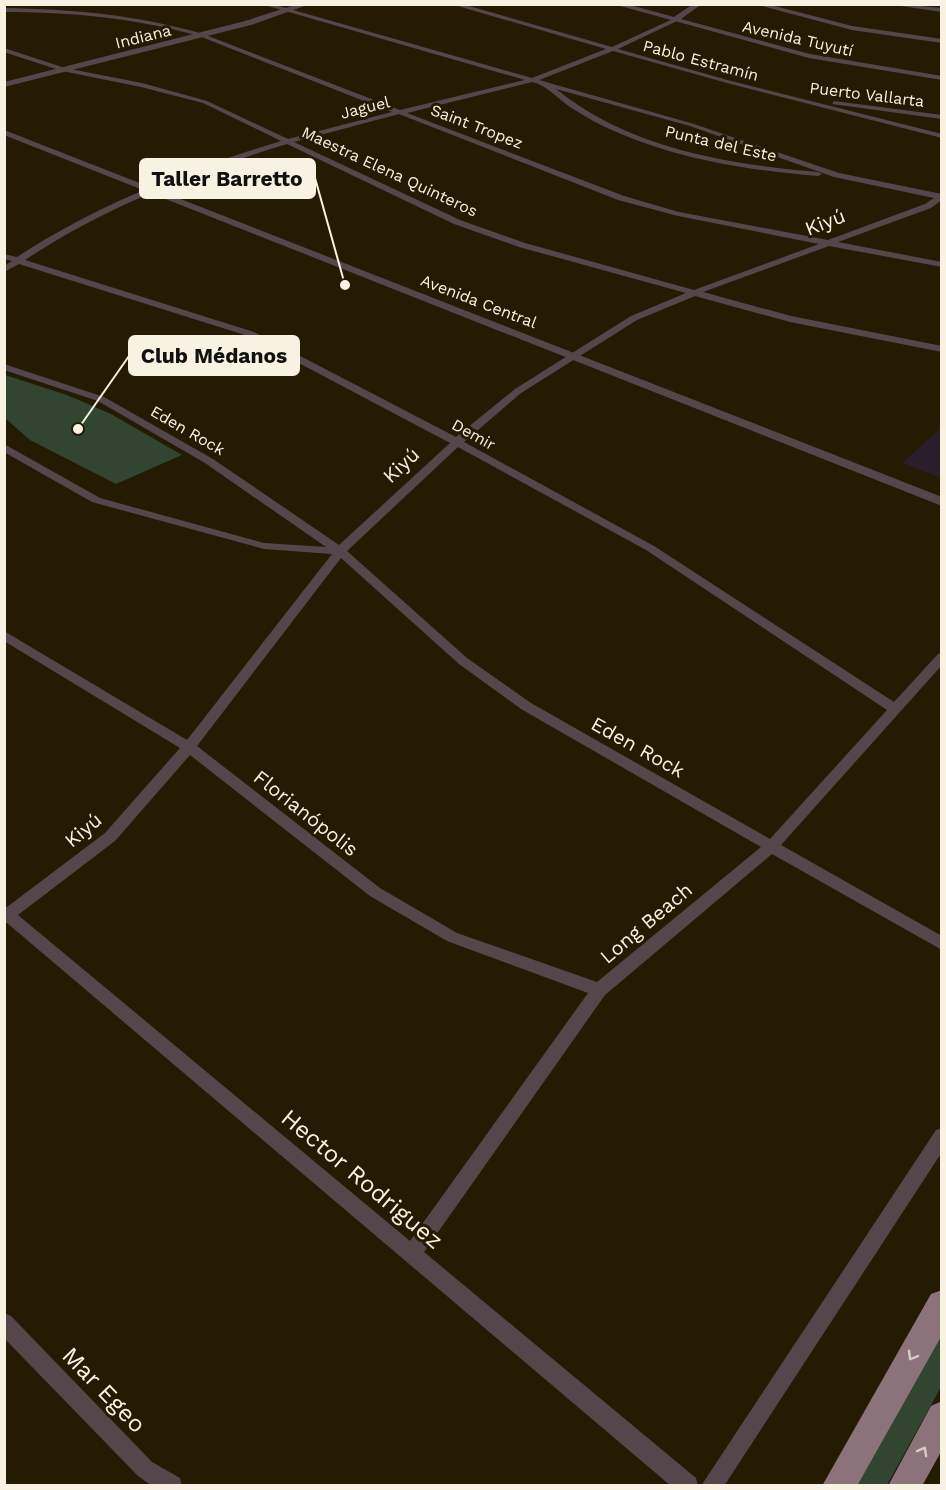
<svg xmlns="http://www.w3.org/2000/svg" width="946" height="1490" font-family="'Work Sans',sans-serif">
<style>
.education{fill:#2b1e2b}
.green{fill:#314531}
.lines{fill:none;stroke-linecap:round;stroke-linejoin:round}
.minor{fill:#54474c;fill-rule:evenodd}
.tertiary{fill:#54474c;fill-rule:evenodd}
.primary{fill:#8c727b;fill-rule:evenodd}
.oneway{stroke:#d8ccc4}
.labels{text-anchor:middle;stroke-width:6;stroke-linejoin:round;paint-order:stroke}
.far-street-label{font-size:16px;fill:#f8f2e3;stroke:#241b03}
.street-label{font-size:20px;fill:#f8f2e3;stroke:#241b03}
.near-street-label{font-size:24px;fill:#f8f2e3;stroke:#241b03}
.leader{fill:none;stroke:#f8f2e3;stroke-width:2}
.callout-dot{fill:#f8f2e3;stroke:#241b03;stroke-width:2}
.callout{fill:#f8f2e3;stroke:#f8f2e3;stroke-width:2}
.callout-label{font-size:21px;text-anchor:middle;font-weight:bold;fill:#111}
</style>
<rect width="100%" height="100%" fill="#241b03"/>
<polygon class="education" points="941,428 941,478 902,463"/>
<g class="green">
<polygon points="5,375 67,395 111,414 182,455 116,484 30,440 5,418"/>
<polygon points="941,1333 941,1387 887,1485 856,1486"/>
</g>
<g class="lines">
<g class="minor">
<path d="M261 4H272L532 78 606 49 451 4H462L612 47 675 18 677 21 618 49 731 81 942 134V138L727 83 613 51 539 80 694 124 839 173 942 194V200L931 208 838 242 942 262V267L829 246 703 292 791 316 942 346V352L790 322 695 296 637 320 521 393 464 442 654 546 894 702 938 654 942 653V665L781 845 942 936V950L772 854 605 995 424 1252 696 1478 698 1486H671L7 923 4 924V906L7 907 105 833 180 748 4 641V631L187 740 332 554 264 549 92 502 4 452V444L100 498 264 543 326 547 205 463 98 401 4 370V364L104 397 213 459 339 545 450 443 248 336 19 264 4 272V266L12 261 4 259V254L17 257C98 204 189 169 281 141L203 103 141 87 62 71 4 52V48L65 68 142 83 207 101 288 139 392 112 199 36C135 18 71 12 4 12V8C72 9 138 15 203 34L400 110 525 80ZM532 82C548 86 557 98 570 107 580 113 591 120 601 125 669 158 744 170 818 176L822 174 818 172C726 164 629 148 556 89L690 126 834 177 934 198 925 204 828 240 679 212 624 196 407 113ZM399 114 618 200 678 216 819 244 694 290 525 243 460 220 294 142ZM287 144 454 224 519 247 686 293 631 316 515 389 456 437 254 332 25 260C105 207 195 172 287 144ZM458 447 646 550 887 710 770 839 531 703 467 658 347 551ZM341 558 459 664 521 709 761 847 597 982 457 933 380 888 197 746ZM190 755 370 896 447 941 588 993 410 1241 18 915 115 841Z"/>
<polygon points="755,4 767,4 852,26 942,39 942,43 852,30"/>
<polygon points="898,4 942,8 942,12 901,6"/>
<polygon points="834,101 942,115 942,119 832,104"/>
<polygon points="942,1128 942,1152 724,1486 701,1486 936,1130"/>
<polygon points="4,1313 11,1316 152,1462 180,1478 182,1486 152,1486 138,1476 4,1338"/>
</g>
<g class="tertiary">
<polygon points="298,4 310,4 251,25 4,87 4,82 245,21"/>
<polygon points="613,4 626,4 674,17 693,4 702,4 681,19 810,54 942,76 942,80 809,58"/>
<polygon points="4,130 942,497 942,506 4,135"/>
</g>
<g class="primary">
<polygon points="942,1290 942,1335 857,1486 822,1486 931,1294"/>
<polygon points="942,1401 942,1450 922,1486 888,1486 931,1406"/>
</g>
</g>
<defs><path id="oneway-chevron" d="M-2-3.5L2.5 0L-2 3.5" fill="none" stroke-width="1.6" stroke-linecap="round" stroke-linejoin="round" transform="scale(1.5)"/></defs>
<g class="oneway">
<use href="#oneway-chevron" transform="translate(912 1356) rotate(120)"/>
<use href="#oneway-chevron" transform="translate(923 1451) rotate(-61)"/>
</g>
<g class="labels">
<g class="far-street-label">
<text transform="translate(143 36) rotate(-14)" y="6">Indiana</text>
<text transform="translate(798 38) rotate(13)" y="6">Avenida Tuyutí</text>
<text transform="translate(701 60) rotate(15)" y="6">Pablo Estramín</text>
<text transform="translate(867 94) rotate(7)" y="6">Puerto Vallarta</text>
<text transform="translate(365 107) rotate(-14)" y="6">Jaguel</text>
<text transform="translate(477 126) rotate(21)" y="6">Saint Tropez</text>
<text transform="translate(721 143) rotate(13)" y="6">Punta del Este</text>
<text transform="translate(390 171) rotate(25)" y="6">Maestra Elena Quinteros</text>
<text transform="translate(479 301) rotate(21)" y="6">Avenida Central</text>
<text transform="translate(188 430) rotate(30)" y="6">Eden Rock</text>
<text transform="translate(474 434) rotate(29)" y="6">Demir</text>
</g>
<g class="street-label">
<text transform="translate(825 222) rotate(-21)" y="7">Kiyú</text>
<text transform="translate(401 465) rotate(-43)" y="7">Kiyú</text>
<text transform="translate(638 747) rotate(29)" y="7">Eden Rock</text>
<text transform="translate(306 813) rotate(38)" y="7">Florianópolis</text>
<text transform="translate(83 830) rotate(-40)" y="7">Kiyú</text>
<text transform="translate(646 923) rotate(-40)" y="7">Long Beach</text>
</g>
<g class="near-street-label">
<text transform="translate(362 1179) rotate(40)" y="8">Hector Rodriguez</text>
<text transform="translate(104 1390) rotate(46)" y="8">Mar Egeo</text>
</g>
</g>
<path class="leader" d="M345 285L315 178M78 429L129 356"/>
<g class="callout-dot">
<circle cx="345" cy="285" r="6"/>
<circle cx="78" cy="429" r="6"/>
</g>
<g class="callout">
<rect x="140" y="159" width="175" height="39" rx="6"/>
<rect x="129" y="336" width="170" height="39" rx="6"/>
</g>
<g class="callout-label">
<text x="227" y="186">Taller Barretto</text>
<text x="214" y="363">Club Médanos</text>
</g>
<rect width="946" height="1490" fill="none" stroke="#f8f2e3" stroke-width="12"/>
</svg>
